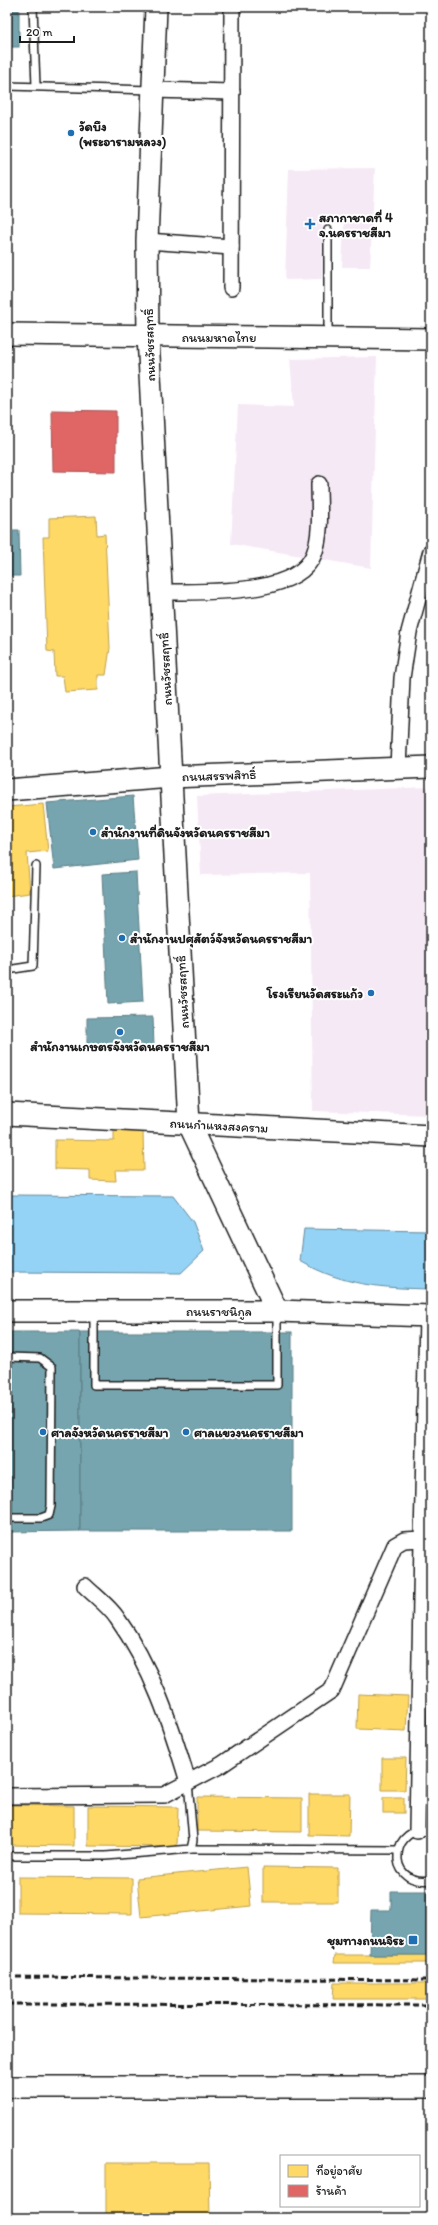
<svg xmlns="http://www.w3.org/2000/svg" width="438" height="2225" font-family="Itim,'Playpen Sans Thai',sans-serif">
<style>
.built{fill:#f5e9f5}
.water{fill:#94d3f5;stroke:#648a9e}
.homes{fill:#ffd966;stroke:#bba050}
.shops{fill:#e06666;stroke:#a55050}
.public{fill:#76a5af;stroke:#5b7c83}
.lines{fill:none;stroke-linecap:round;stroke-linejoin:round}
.lane-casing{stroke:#1c1c1c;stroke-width:10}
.street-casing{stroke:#1c1c1c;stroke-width:18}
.secondary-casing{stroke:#1c1c1c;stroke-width:24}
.lane{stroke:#fff;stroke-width:7}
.street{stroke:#fff;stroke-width:15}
.secondary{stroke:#fff;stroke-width:21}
.rail{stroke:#1c1c1c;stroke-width:3;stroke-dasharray:6 3;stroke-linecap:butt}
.poi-dot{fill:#1f6fb2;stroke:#fff;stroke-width:1.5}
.labels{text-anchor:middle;stroke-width:4;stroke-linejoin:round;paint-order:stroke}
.poi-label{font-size:13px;font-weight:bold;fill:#1c1c1c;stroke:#fff;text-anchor:start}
.street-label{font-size:13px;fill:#1c1c1c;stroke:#fff}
</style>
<rect width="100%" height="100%" fill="#fff"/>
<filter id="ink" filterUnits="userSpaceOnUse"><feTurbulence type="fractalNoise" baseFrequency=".025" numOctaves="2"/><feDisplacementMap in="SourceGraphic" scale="8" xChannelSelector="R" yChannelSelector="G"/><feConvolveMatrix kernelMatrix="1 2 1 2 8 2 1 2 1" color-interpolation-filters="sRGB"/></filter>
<g filter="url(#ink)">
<g class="built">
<polygon points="375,168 370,267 342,267 344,224 322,224 322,279 285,280 289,169"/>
<polygon points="377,357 371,568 231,544 238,405 294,407 290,359"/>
<polygon points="431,787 431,1115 313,1111 310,873 201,875 197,796"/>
</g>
<g class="water">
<polygon points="7,1195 173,1196 193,1222 204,1251 181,1273 7,1272"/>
<path d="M304 1229 431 1231V1289C382 1288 344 1286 300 1261Z"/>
</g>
<g class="homes">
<polygon points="96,516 97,535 105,534 110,648 106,675 98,675 98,690 65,692 63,676 55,676 54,652 47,651 43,537 49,537 49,518"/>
<polygon points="43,804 48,851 27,853 30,893 7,896 7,807"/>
<polygon points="114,1131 143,1131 144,1170 115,1170 116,1181 90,1180 90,1170 55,1169 55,1140 114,1141"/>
<polygon points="116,1421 290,1422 290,1457 219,1457 218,1505 187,1505 188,1454 115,1454"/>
<polygon points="358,1694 408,1696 406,1731 357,1729"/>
<polygon points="382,1758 406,1758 405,1790 382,1790"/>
<polygon points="309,1794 350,1794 349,1836 309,1835"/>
<polygon points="197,1797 302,1798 302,1832 197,1831"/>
<rect x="383" y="1798" width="21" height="15"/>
<polygon points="7,1805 74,1806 74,1846 7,1845"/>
<polygon points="88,1806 178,1807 177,1847 88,1846"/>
<polygon points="247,1867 251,1906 141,1917 137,1878"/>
<polygon points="263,1867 338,1868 338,1902 263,1902"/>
<polygon points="18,1877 132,1878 132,1914 18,1913"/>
<polygon points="335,1955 431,1955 431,1963 334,1963"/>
<polygon points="334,1983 431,1983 431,1999 333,1999"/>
<polygon points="106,2163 209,2163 210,2218 106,2218"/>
</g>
<polygon class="shops" points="52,410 116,411 116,472 53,471"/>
<g class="public">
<rect x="7" y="7" width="12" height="40"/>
<polygon points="7,530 19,530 20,576 7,576"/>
<polygon points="133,796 138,860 54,869 47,803"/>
<polygon points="136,872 143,1002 108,1004 102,874"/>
<polygon points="153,1017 154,1047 87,1048 87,1018"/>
<polygon points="7,1332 80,1332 80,1531 7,1532"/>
<rect x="80" y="1332" width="212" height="199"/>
<polygon points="391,1891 431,1891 431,1955 370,1955 371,1910 391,1910"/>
</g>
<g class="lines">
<defs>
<g id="lane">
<polyline points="33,7 36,86"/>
<polyline points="7,86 152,90"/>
<polyline points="328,336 328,230"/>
<polyline points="7,970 33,966 36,866"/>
<polyline points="94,1312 94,1385 277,1385 277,1314"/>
<polyline points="7,1357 40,1358 52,1367 51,1506 49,1515 41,1518 7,1518"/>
<path d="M431 1833C393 1819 381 1887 431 1880"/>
<polyline points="191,1849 398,1850"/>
<polyline points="7,1856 106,1856 191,1849 193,1840 188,1782"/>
</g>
<g id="street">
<polyline points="152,90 232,92"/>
<polyline points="147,241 231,247"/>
<polyline points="231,288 232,7"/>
<path d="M161 592C200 591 297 598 314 554 322 533 319 506 319 484"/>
<polyline points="398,768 402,678 409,632 431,551"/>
<path d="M85 1586C95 1596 109 1606 117 1618 152 1667 171 1725 188 1782"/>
<polyline points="7,1796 164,1795 221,1765 332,1690 395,1545 404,1540 422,1539 427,1316"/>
<polyline points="417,1831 422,1539"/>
</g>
<g id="secondary">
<polyline points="156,7 147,241 148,336 189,1124 277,1311"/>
<polyline points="7,334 431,339"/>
<polyline points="7,790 171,777 431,767"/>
<polyline points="7,1114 431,1136"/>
<polyline points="7,1311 277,1311 431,1316"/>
<polyline points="7,2087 431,2087"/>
</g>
</defs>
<use href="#lane" class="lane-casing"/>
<use href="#street" class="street-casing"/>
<use href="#secondary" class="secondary-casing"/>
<use href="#lane" class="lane"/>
<use href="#street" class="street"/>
<use href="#secondary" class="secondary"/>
<g class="rail">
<polyline points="7,1977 431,1980"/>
<polyline points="7,2004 431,2005"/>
</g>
</g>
</g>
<g class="poi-dot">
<circle cx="71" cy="133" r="4"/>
<path d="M308 218h4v4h4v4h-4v4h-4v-4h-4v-4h4z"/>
<circle cx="93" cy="832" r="4"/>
<circle cx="122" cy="938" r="4"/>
<circle cx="371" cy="993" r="4"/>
<circle cx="120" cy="1032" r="4"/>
<circle cx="43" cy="1432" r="4"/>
<circle cx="186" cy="1432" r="4"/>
<rect x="408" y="1935" width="10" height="10" rx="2"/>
</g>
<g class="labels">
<g class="poi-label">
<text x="79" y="131">วัดบึง<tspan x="79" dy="15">(พระอารามหลวง)</tspan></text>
<text x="319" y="222">สภากาชาดที่ 4<tspan x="319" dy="15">จ.นครราชสีมา</tspan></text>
<text x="101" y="837">สำนักงานที่ดินจังหวัดนครราชสีมา</text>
<text x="130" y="943">สำนักงานปศุสัตว์จังหวัดนครราชสีมา</text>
<text x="363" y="998" text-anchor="end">โรงเรียนวัดสระแก้ว</text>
<text x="120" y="1051" text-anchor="middle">สำนักงานเกษตรจังหวัดนครราชสีมา</text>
<text x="51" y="1437">ศาลจังหวัดนครราชสีมา</text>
<text x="194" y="1437">ศาลแขวงนครราชสีมา</text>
<text x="404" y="1945" text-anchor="end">ชุมทางถนนจิระ</text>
</g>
<g class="street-label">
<text x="219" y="342">ถนนมหาดไทย</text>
<text transform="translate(149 345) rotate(-92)" y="5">ถนนวัชรสฤทธิ์</text>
<text transform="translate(165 669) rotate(-93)" y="5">ถนนวัชรสฤทธิ์</text>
<text transform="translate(219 775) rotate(-2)" y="5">ถนนสรรพสิทธิ์</text>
<text transform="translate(182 992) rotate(-93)" y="5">ถนนวัชรสฤทธิ์</text>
<text transform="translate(219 1125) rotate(3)" y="5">ถนนกำแหงสงคราม</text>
<text x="219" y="1316">ถนนราชนิกูล</text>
</g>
</g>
<rect width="438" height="2225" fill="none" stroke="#fff" stroke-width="24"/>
<rect x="12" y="12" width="414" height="2201" fill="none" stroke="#1c1c1c" stroke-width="1.5" filter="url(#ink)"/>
<rect x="280" y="2155" width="140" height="52" fill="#ffffff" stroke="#a4a4a4"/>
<rect x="288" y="2165" width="20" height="12" fill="#ffd966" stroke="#a4a4a4"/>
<text x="316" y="2175" font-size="12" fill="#1c1c1c">ที่อยู่อาศัย</text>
<rect x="288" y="2185" width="20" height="12" fill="#e06666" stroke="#a4a4a4"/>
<text x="316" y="2195" font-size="12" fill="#1c1c1c">ร้านค้า</text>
<path d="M20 36v6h54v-6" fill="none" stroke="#1c1c1c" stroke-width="2"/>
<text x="26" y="36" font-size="12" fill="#1c1c1c" stroke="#ffffff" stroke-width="3" paint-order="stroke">20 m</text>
</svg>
